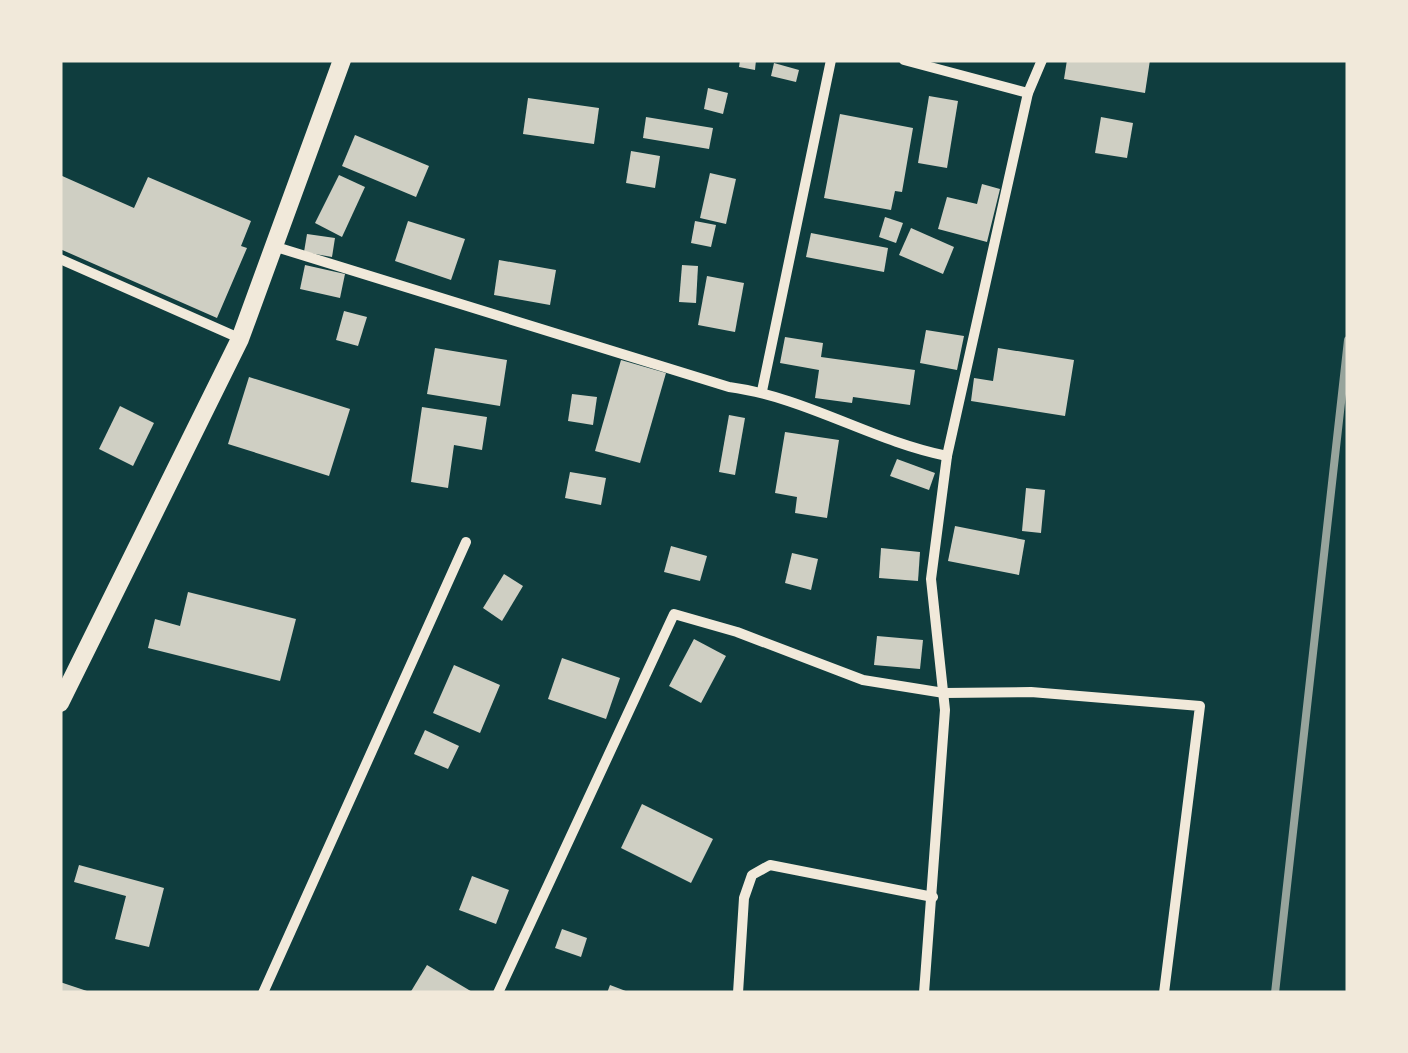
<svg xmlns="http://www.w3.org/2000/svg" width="1408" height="1053" font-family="'Nunito Sans',sans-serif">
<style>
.building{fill:#cfcfc3}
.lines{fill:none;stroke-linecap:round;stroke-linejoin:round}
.minor{stroke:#f1e9da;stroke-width:10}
.tertiary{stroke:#f1e9da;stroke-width:18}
.rail{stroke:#97a49c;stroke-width:8}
</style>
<rect width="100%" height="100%" fill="#0f3d3e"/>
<g class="building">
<polygon points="740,60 756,60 755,70 739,67"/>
<polygon points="1067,60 1150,60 1145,93 1064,79"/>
<polygon points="774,63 799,70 796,82 771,76"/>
<polygon points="708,88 728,93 723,114 704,109"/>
<polygon points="929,96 958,101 947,168 918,163"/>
<polygon points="528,98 599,108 594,144 523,134"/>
<polygon points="840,114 913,128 902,192 895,191 891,210 824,198"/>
<polygon points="646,117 713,128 709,149 643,138"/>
<polygon points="1101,117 1133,123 1127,158 1095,153"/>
<polygon points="355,135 429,166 416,197 342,166"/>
<polygon points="631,151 660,156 655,188 626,183"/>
<polygon points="710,173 736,179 726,224 700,218"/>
<polygon points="60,175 134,208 148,177 251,221 241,246 247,248 217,318 60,249"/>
<polygon points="339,175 365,187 342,237 315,223"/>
<polygon points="982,184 1000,189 987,242 938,229 947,197 977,204"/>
<polygon points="885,217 903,223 896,243 879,237"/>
<polygon points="408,221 465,239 451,280 395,261"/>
<polygon points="695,221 716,225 711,247 691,243"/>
<polygon points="911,228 954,247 943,274 899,255"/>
<polygon points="811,233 888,248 884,272 806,257"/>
<polygon points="307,234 335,238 332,257 304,252"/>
<polygon points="499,260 556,270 550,305 494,295"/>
<polygon points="305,265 345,274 340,298 300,289"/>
<polygon points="682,265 698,266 696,303 679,302"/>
<polygon points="707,276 744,283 735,332 698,325"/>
<polygon points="344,311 367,317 358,346 336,340"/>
<polygon points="926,330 964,336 957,370 920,363"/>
<polygon points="785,337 823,343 821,357 915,370 910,405 853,397 852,403 815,398 819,370 780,363"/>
<polygon points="435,348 507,360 500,406 427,394"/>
<polygon points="998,348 1074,360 1065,416 971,401 974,378 993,381"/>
<polygon points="621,360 666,373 640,463 595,451"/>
<polygon points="249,377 350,409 329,476 228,444"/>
<polygon points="572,394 597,397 593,425 568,421"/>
<polygon points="120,406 154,423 133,466 99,449"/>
<polygon points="422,407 487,417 482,450 454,445 448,488 411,482"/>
<polygon points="729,415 745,418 735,475 719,472"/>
<polygon points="785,432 839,440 827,518 795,513 797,497 775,493"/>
<polygon points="897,459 935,473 929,490 890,476"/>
<polygon points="570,472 606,478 601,505 565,498"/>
<polygon points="1026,488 1045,490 1041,533 1022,531"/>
<polygon points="955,526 1025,540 1019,575 948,561"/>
<polygon points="671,546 707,556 700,581 664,572"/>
<polygon points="881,548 920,552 918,581 879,578"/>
<polygon points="792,553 818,559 811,590 785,583"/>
<polygon points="504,574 523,586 502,621 483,608"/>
<polygon points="188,592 296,619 280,681 148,648 155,619 180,626"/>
<polygon points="877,636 923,640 920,669 874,665"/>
<polygon points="694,639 726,656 701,703 669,686"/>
<polygon points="562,658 620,678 606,719 548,699"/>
<polygon points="454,665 500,685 480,733 433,713"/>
<polygon points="425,730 459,746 448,769 414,754"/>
<polygon points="642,804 713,839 691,883 621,848"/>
<polygon points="79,865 164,888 149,947 115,939 126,896 74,882"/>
<polygon points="472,876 509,890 496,924 459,910"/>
<polygon points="562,929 587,938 581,957 555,948"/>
<polygon points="427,965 474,993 410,993"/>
<polygon points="60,982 90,992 90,993 60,993"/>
<polygon points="610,985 631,993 607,993"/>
</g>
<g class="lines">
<g class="minor">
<polyline points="904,60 1028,93"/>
<path d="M273 246 729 387C805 397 872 441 947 456"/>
<polyline points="60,259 239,338"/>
<polyline points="762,391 831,60"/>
<polyline points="263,993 466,542"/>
<polyline points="498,993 674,614 737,632 863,680 944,693 1031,692 1200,706 1164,993"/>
<polyline points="738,993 744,898 752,875 770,865 933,897"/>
<polyline points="924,993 945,710 931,579 947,456 1028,93 1042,60"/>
</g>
<polyline class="tertiary" points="60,703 240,339 342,60"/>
<polyline class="rail" points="1275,993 1348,340"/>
</g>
<rect width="1408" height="1053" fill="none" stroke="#f1e9da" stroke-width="125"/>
</svg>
